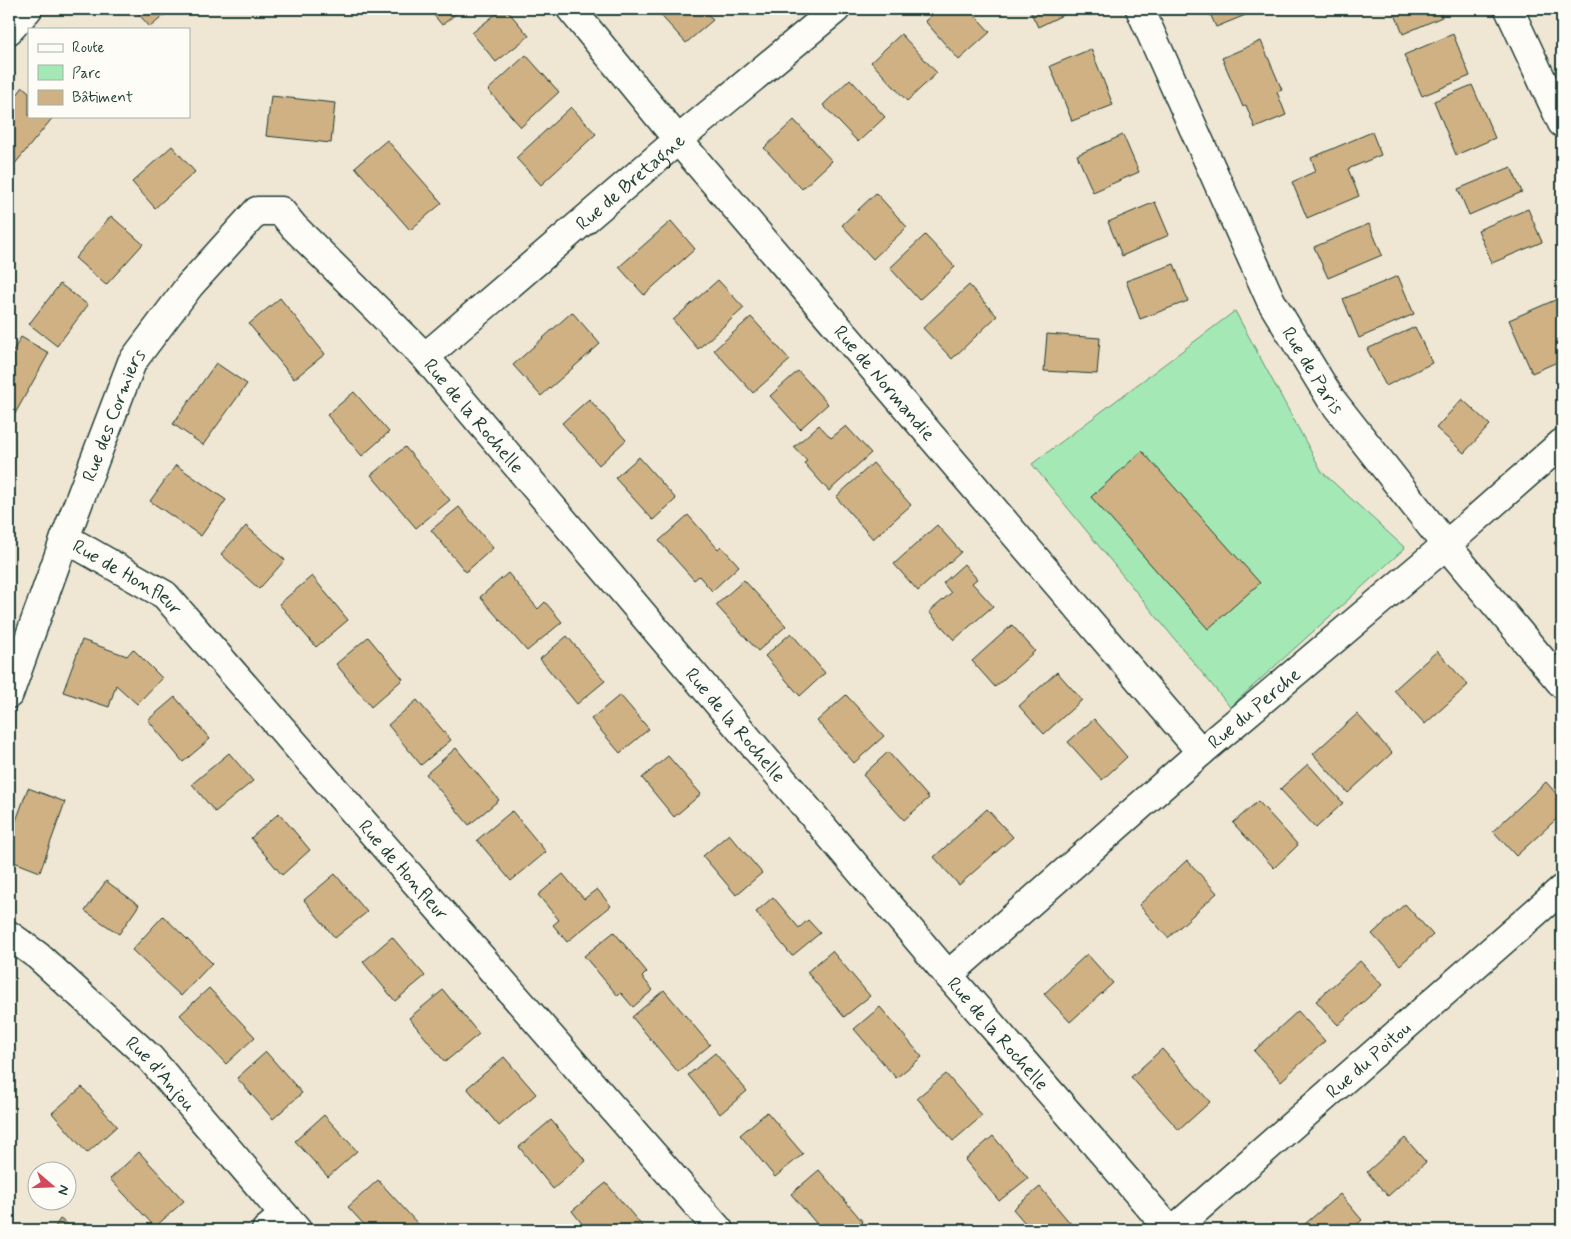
<svg xmlns="http://www.w3.org/2000/svg" width="1571" height="1239" font-family="Mynerve,sans-serif">
<style>
.green{fill:#a4e9b5;stroke:#629374}
.building{fill:#cfb183;stroke:#1f3d34}
.lines{fill:none;stroke-linecap:round;stroke-linejoin:round}
.minor-casing{stroke:#1f3d34;stroke-width:31}
.minor{stroke:#fdfcf7;stroke-width:28}
.labels{text-anchor:middle;stroke-width:5;stroke-linejoin:round;paint-order:stroke}
.street-label{font-size:19px;fill:#1f3d34;stroke:#fdfcf7}
</style>
<rect width="100%" height="100%" fill="#efe6d4"/>
<filter id="ink" filterUnits="userSpaceOnUse"><feTurbulence type="fractalNoise" baseFrequency=".02" numOctaves="2"/><feDisplacementMap in="SourceGraphic" scale="10" xChannelSelector="R" yChannelSelector="G"/><feConvolveMatrix kernelMatrix="1 2 1 2 8 2 1 2 1" color-interpolation-filters="sRGB"/></filter>
<g filter="url(#ink)">
<polygon class="green" points="1235,311 1322,472 1405,548 1230,707 1032,464"/>
<g class="building">
<polygon points="134,9 172,9 150,27"/>
<polygon points="429,9 462,9 442,25"/>
<polygon points="502,9 506,9 529,36 496,62 472,33"/>
<polygon points="655,9 703,9 713,20 686,43"/>
<polygon points="939,9 969,9 990,32 959,60 925,21"/>
<polygon points="1029,9 1075,9 1038,27"/>
<polygon points="1208,9 1252,9 1253,12 1216,27"/>
<polygon points="1393,9 1439,9 1442,17 1403,34"/>
<polygon points="901,34 937,73 907,101 871,62"/>
<polygon points="1453,34 1470,76 1422,96 1404,55"/>
<polygon points="1261,41 1282,90 1277,92 1286,115 1255,128 1246,105 1243,107 1222,58"/>
<polygon points="1091,49 1113,105 1072,121 1050,66"/>
<polygon points="526,55 559,92 521,127 488,90"/>
<polygon points="850,79 885,117 858,142 823,105"/>
<polygon points="1472,85 1495,138 1456,155 1434,101"/>
<polygon points="23,87 29,92 29,116 54,116 9,171 9,105"/>
<polygon points="271,96 335,103 331,143 266,136"/>
<polygon points="571,107 596,134 541,185 516,158"/>
<polygon points="794,120 832,161 802,189 764,148"/>
<polygon points="1372,132 1381,155 1348,169 1359,196 1307,218 1292,182 1316,171 1311,158"/>
<polygon points="1123,135 1139,172 1093,192 1077,155"/>
<polygon points="387,140 442,203 410,230 355,167"/>
<polygon points="172,146 195,172 155,208 132,182"/>
<polygon points="1511,167 1522,192 1469,215 1458,189"/>
<polygon points="876,193 907,227 873,259 842,225"/>
<polygon points="1155,202 1169,235 1122,256 1108,222"/>
<polygon points="1528,209 1542,242 1492,263 1478,230"/>
<polygon points="111,216 143,244 106,285 75,258"/>
<polygon points="671,221 695,249 644,295 619,267"/>
<polygon points="1369,224 1382,255 1328,278 1314,247"/>
<polygon points="925,235 955,267 919,300 890,268"/>
<polygon points="1174,264 1188,301 1140,319 1126,281"/>
<polygon points="1398,276 1414,314 1359,338 1343,299"/>
<polygon points="718,280 744,308 698,349 673,320"/>
<polygon points="60,284 88,305 57,346 29,324"/>
<polygon points="969,285 997,316 952,359 923,328"/>
<polygon points="1562,297 1562,360 1532,373 1509,320"/>
<polygon points="280,298 325,354 294,379 249,324"/>
<polygon points="572,312 600,344 541,396 513,365"/>
<polygon points="751,317 790,360 753,393 714,350"/>
<polygon points="1415,327 1432,363 1386,386 1367,349"/>
<polygon points="1047,334 1100,338 1097,374 1044,371"/>
<polygon points="21,337 49,353 12,419 9,417 9,358"/>
<polygon points="216,363 247,384 203,445 173,424"/>
<polygon points="798,371 828,404 800,429 770,396"/>
<polygon points="354,392 389,432 362,456 327,415"/>
<polygon points="589,399 626,440 599,465 562,423"/>
<polygon points="1462,399 1490,425 1464,453 1436,428"/>
<polygon points="819,425 831,438 846,426 871,453 829,491 804,463 807,461 794,447"/>
<polygon points="405,447 450,500 416,528 371,475"/>
<polygon points="1142,451 1260,583 1208,629 1091,497"/>
<polygon points="639,457 676,499 653,520 615,478"/>
<polygon points="873,463 911,505 873,539 836,497"/>
<polygon points="176,465 226,500 201,536 150,501"/>
<polygon points="459,507 493,548 466,572 431,530"/>
<polygon points="688,515 718,549 721,546 739,566 712,591 699,576 694,580 659,541"/>
<polygon points="937,525 961,552 918,591 894,564"/>
<polygon points="246,526 285,560 259,589 221,554"/>
<polygon points="1562,535 1562,552 1554,543"/>
<polygon points="964,564 977,579 972,583 993,606 954,640 929,612 951,593 943,583"/>
<polygon points="508,573 538,609 545,602 562,622 527,651 480,597"/>
<polygon points="312,576 348,620 316,647 279,604"/>
<polygon points="744,580 786,626 758,651 716,605"/>
<polygon points="1012,625 1035,651 995,687 972,661"/>
<polygon points="791,633 825,673 800,696 765,656"/>
<polygon points="567,636 605,681 577,704 540,659"/>
<polygon points="368,637 403,679 371,707 336,664"/>
<polygon points="82,640 127,656 133,649 162,678 137,704 116,685 109,707 63,692"/>
<polygon points="1437,651 1468,685 1425,724 1394,690"/>
<polygon points="1057,672 1082,700 1044,734 1019,706"/>
<polygon points="620,695 649,729 620,753 591,719"/>
<polygon points="846,695 884,736 854,763 817,721"/>
<polygon points="175,697 210,739 183,762 148,720"/>
<polygon points="417,700 451,740 421,765 388,725"/>
<polygon points="1357,714 1392,753 1348,793 1313,754"/>
<polygon points="1094,719 1127,757 1102,780 1068,742"/>
<polygon points="456,748 499,800 469,825 426,774"/>
<polygon points="888,752 929,798 904,820 863,775"/>
<polygon points="229,753 253,781 215,812 192,784"/>
<polygon points="668,756 701,794 674,817 642,778"/>
<polygon points="1308,764 1343,803 1316,828 1280,789"/>
<polygon points="1546,782 1562,800 1562,814 1516,856 1493,831"/>
<polygon points="28,788 65,802 40,872 9,860 9,840"/>
<polygon points="1258,801 1298,845 1274,868 1233,823"/>
<polygon points="987,809 1013,837 959,885 934,857"/>
<polygon points="512,811 546,852 511,881 477,840"/>
<polygon points="279,813 310,850 282,875 251,838"/>
<polygon points="729,834 762,873 736,895 703,856"/>
<polygon points="1187,860 1217,893 1168,938 1139,905"/>
<polygon points="335,874 367,912 335,938 304,900"/>
<polygon points="563,874 584,899 597,889 611,906 567,942 553,925 559,920 538,895"/>
<polygon points="106,881 139,905 119,934 85,911"/>
<polygon points="773,897 799,928 808,920 820,933 792,956 756,912"/>
<polygon points="1405,904 1433,935 1400,965 1372,934"/>
<polygon points="163,916 212,963 181,996 132,950"/>
<polygon points="614,932 647,972 642,977 653,990 633,1007 621,993 618,996 584,956"/>
<polygon points="392,937 425,976 395,1001 363,962"/>
<polygon points="832,951 870,996 844,1017 807,972"/>
<polygon points="1087,954 1113,983 1070,1022 1044,994"/>
<polygon points="1360,961 1382,985 1338,1025 1316,1001"/>
<polygon points="209,988 255,1037 226,1064 180,1015"/>
<polygon points="443,990 479,1034 445,1062 409,1018"/>
<polygon points="664,990 710,1045 678,1072 632,1017"/>
<polygon points="880,1007 922,1057 896,1078 854,1029"/>
<polygon points="1298,1011 1325,1041 1281,1081 1254,1051"/>
<polygon points="1162,1049 1210,1102 1179,1130 1131,1077"/>
<polygon points="266,1052 302,1093 273,1119 237,1078"/>
<polygon points="715,1053 747,1091 720,1114 688,1075"/>
<polygon points="504,1057 536,1094 499,1126 467,1088"/>
<polygon points="946,1074 982,1116 953,1141 917,1098"/>
<polygon points="82,1087 117,1126 87,1153 52,1113"/>
<polygon points="767,1112 803,1154 775,1177 740,1135"/>
<polygon points="324,1115 357,1151 328,1177 295,1141"/>
<polygon points="551,1120 586,1161 553,1189 519,1147"/>
<polygon points="993,1136 1028,1178 999,1201 965,1160"/>
<polygon points="1405,1138 1426,1162 1388,1196 1367,1172"/>
<polygon points="139,1152 184,1201 155,1227 110,1179"/>
<polygon points="819,1170 863,1222 854,1230 822,1230 791,1194"/>
<polygon points="378,1180 418,1224 411,1230 369,1230 348,1207"/>
<polygon points="606,1183 643,1227 639,1230 587,1230 572,1211"/>
<polygon points="1040,1187 1076,1230 1031,1230 1013,1209"/>
<polygon points="1340,1194 1362,1220 1351,1230 1301,1230 1299,1229"/>
<polygon points="60,1219 76,1230 53,1230"/>
</g>
<g class="lines">
<defs>
<g id="minor">
<path id="s1" d="M571 9 678 140 1201 752"/>
<path id="s2" d="M1140 9 1271 301 1331 399 1446 545 1562 684"/>
<polyline points="1509,9 1562,123"/>
<polyline points="9,30 28,9"/>
<path id="s3" d="M425 357 678 140 836 9"/>
<path id="s4" d="M65 538 165 595 719 1230"/>
<path id="s5" d="M9 694 65 538 132 362 190 285 257 211H281L294 227 425 357 948 975 1170 1230"/>
<path id="s6" d="M9 935 38 956 150 1058 297 1230"/>
<path id="s7" d="M948 975 1201 752 1446 545 1562 443"/>
<polyline points="266,1230 284,1215"/>
<path id="s8" d="M1173 1230 1562 889"/>
</g>
</defs>
<use href="#minor" class="minor-casing"/>
<use href="#minor" class="minor"/>
</g>
</g>
<g class="labels">
<g class="street-label">
<text dy="7" stroke="none"><textPath href="#s3" startOffset="270">Rue de Bretagne</textPath></text>
<text dy="7" stroke="none"><textPath href="#s2" startOffset="401">Rue de Paris</textPath></text>
<text dy="7" stroke="none"><textPath href="#s1" startOffset="488">Rue de Normandie</textPath></text>
<text dy="7" stroke="none"><textPath href="#s5" startOffset="856">Rue de la Rochelle</textPath></text>
<text dy="7" stroke="none"><textPath href="#s5" startOffset="298">Rue des Cormiers</textPath></text>
<text dy="7" stroke="none"><textPath href="#s4" startOffset="74">Rue de Honfleur</textPath></text>
<text dy="7" stroke="none"><textPath href="#s7" startOffset="406">Rue du Perche</textPath></text>
<text dy="7" stroke="none"><textPath href="#s5" startOffset="1261">Rue de la Rochelle</textPath></text>
<text dy="7" stroke="none"><textPath href="#s4" startOffset="479">Rue de Honfleur</textPath></text>
<text dy="7" stroke="none"><textPath href="#s5" startOffset="1666">Rue de la Rochelle</textPath></text>
<text dy="7" stroke="none"><textPath href="#s8" startOffset="259">Rue du Poitou</textPath></text>
<text dy="7" stroke="none"><textPath href="#s6" startOffset="206">Rue d'Anjou</textPath></text>
</g>
</g>
<rect width="1571" height="1239" fill="none" stroke="#fdfcf7" stroke-width="30"/>
<rect x="15" y="15" width="1541" height="1209" fill="none" stroke="#1f3d34" stroke-width="2" filter="url(#ink)"/>
<rect x="28" y="28" width="162" height="90" fill="#fdfcf7" stroke="#a4b0a9"/>
<rect x="38" y="44" width="25" height="8" fill="#fdfcf7" stroke="#a4b0a9"/>
<text x="72" y="52" font-size="15" fill="#1f3d34">Route</text>
<rect x="38" y="65" width="25" height="15" fill="#a4e9b5" stroke="#a4b0a9"/>
<text x="72" y="78" font-size="15" fill="#1f3d34">Parc</text>
<rect x="38" y="90" width="25" height="15" fill="#cfb183" stroke="#a4b0a9"/>
<text x="72" y="102" font-size="15" fill="#1f3d34">Bâtiment</text>
<g transform="translate(52 1186) rotate(109)"><circle r="24" fill="#fdfcf7" stroke="#a4b0a9"/>
<path d="M0-4L9 19L0 12L-9 19Z" fill="#d1495b"/>
<text y="-8" font-size="14" font-weight="bold" text-anchor="middle" fill="#1f3d34">N</text>
</g>
</svg>
